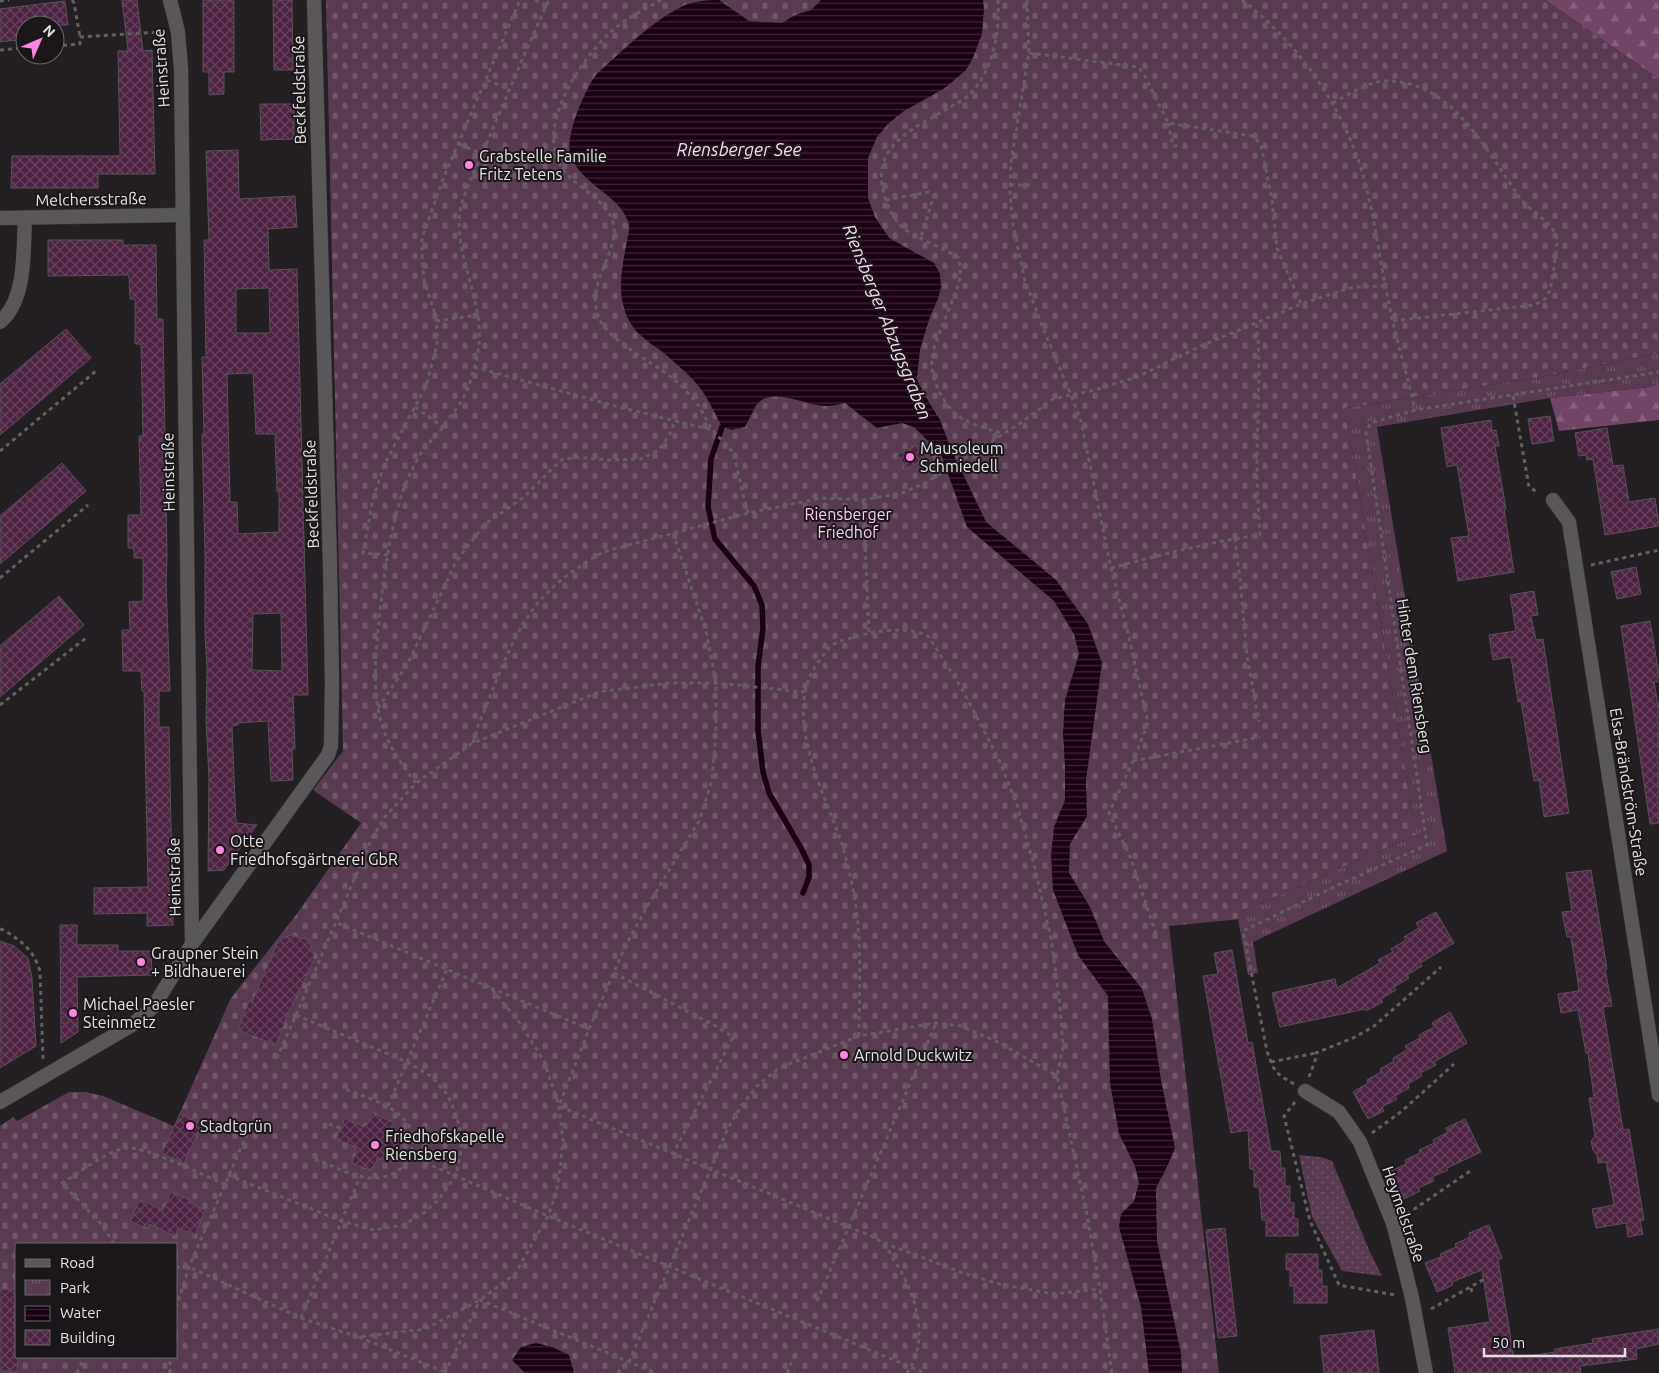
<svg xmlns="http://www.w3.org/2000/svg" width="1659" height="1373" font-family="Ubuntu,sans-serif">
<style>
.grass{fill:url(#grass-dots)}
.forest{fill:url(#forest-firs)}
.cemetery{fill:url(#cemetery-stones);fill-rule:evenodd}
.park{fill:url(#park-tufts)}
.water{fill:url(#water-rules)}
.lines{fill:none;stroke-linecap:round;stroke-linejoin:round}
.stream{stroke:#1b0014;stroke-width:5.5}
.building{fill:url(#building-cross-hatch);stroke:#575255;fill-rule:evenodd}
.minor-casing{stroke:#3f3a3d;stroke-width:15}
.path{stroke:#635f62;stroke-width:3;stroke-dasharray:4 4;stroke-linecap:butt}
.minor{stroke:#595759;stroke-width:14}
.poi-dot{fill:#fe86e1;stroke:#1a1619;stroke-width:2}
.labels{text-anchor:middle;stroke-width:4;stroke-linejoin:round;paint-order:stroke}
.street-label{font-size:16px;fill:#e5e2e4;stroke:#1a1619}
.poi-label{font-size:16px;fill:#e5e2e4;stroke:#1a1619;text-anchor:start}
.park-label{font-size:16px;fill:#f9cdec;stroke:#1a1619}
.water-label{font-size:18px;font-style:italic;fill:#f7d9ee;stroke:#1a1619}
</style>
<defs>
<pattern id="grass-dots" width="8" height="8" patternUnits="userSpaceOnUse" patternTransform="scale(1.25)"><rect width="8" height="8" fill="#583b50"/><path d="M2 2h.1M6 6h.1" fill="none" stroke="#705769" stroke-width="1.8" stroke-linecap="round"/></pattern>
<pattern id="forest-firs" width="22" height="20" patternUnits="userSpaceOnUse" patternTransform="scale(1.25)"><rect width="22" height="20" fill="#724566"/><path d="M5 1l3.5 6h-7zM16 11l3.5 6h-7z" fill="#86607c"/></pattern>
<pattern id="cemetery-stones" width="16" height="16" patternUnits="userSpaceOnUse" patternTransform="scale(1.25)"><rect width="16" height="16" fill="#583b50"/><path d="M2 7V4a2 2 0 0 1 4 0v3zM10 15v-3a2 2 0 0 1 4 0v3z" fill="#705769"/></pattern>
<pattern id="park-tufts" width="24" height="20" patternUnits="userSpaceOnUse" patternTransform="scale(1.25)"><rect width="24" height="20" fill="#583b50"/><path d="M3 7l-1-3M5 7V3M7 7l1-3M15 17l-1-3M17 17v-4M19 17l1-3" fill="none" stroke="#705769"/></pattern>
<pattern id="water-rules" width="6" height="5" patternUnits="userSpaceOnUse" patternTransform="scale(1.25)"><rect width="6" height="5" fill="#1b0014"/><path d="M0 2.5h6" fill="none" stroke="#3c2536"/></pattern>
<pattern id="building-cross-hatch" width="8" height="8" patternUnits="userSpaceOnUse" patternTransform="scale(1.25)"><rect width="8" height="8" fill="#4c2342"/><path d="M0 0l8 8M0 8l8-8" fill="none" stroke="#66435d"/></pattern>
</defs>
<rect width="100%" height="100%" fill="#241f22"/>
<polygon class="grass" points="1299,1155 1321,1157 1332,1161 1370,1252 1382,1276 1342,1271 1312,1217"/>
<g class="forest">
<polygon points="1545,0 1659,0 1659,79"/>
<polygon points="1659,384 1659,420 1559,431 1550,398 1649,387"/>
</g>
<path class="cemetery" d="M326 0H1545L1659 79V353L1541 377 1345 408 1416 835 1241 912V919L1169 926 1219 1373H0V1126L13 1117 17 1121 69 1092H86L103 1096 174 1126 231 998 296 915 361 823 313 790 343 751ZM16 1244H176V1357H16Z"/>
<polygon class="park" points="1659,353 1659,384 1649,387 1550,398 1377,427 1447,851 1253,942 1258,973 1248,975 1238,919 1241,919 1241,912 1416,835 1345,408 1541,377"/>
<g class="water">
<path d="M719 0 749 21 782 23 795 15 811 10 821 0H983L984 9 982 34 973 58 966 70 945 88 904 111 888 124 877 137 868 158V198L875 217 889 238 934 263 940 274 941 287 938 299 930 317 920 349 917 380 924 394 940 420 951 449 986 522 1056 580 1088 624 1102 663 1086 780 1087 816 1070 844 1069 873 1090 907 1104 941 1142 989 1152 1019 1161 1080 1175 1148 1167 1167 1156 1188 1157 1241 1181 1353 1182 1373H1149L1141 1307 1119 1227 1121 1214 1134 1201 1139 1183 1135 1166 1119 1134 1110 1083 1108 996 1078 955 1053 890 1051 855 1054 827 1065 800V768L1063 732 1065 700 1079 654 1074 634 1054 601 967 527 941 454 914 427 902 423 877 428 845 403C839 404 832 406 826 406 807 406 773 387 758 403 754 407 749 421 745 427L732 430 722 427C715 414 709 400 700 388 693 378 682 369 673 361 660 348 641 340 631 324 616 300 621 272 626 246 627 240 630 231 629 224 620 193 578 185 570 152 566 133 585 90 596 75 601 69 608 64 613 59 634 40 659 17 685 5 696 1 707 0 719 0Z"/>
<polygon points="536,1343 552,1347 569,1355 574,1373 525,1373 512,1360 521,1347"/>
</g>
<g class="lines">
<polyline class="stream" points="722,427 711,459 708,507 715,539 754,586 762,605 763,628 758,667 758,730 763,772 769,793 801,848 809,865 809,877 803,893"/>
</g>
<g class="building">
<polygon points="122,0 137,0 143,51 152,50 155,174 98,174 98,188 11,188 12,156 120,156 118,51 128,51"/>
<polygon points="203,0 234,0 234,72 224,72 224,94 209,95 209,72 203,72"/>
<polygon points="273,0 292,0 293,70 274,70"/>
<polygon points="65,1 68,25 25,25 25,39 0,42 0,9"/>
<polygon points="260,104 294,104 294,139 261,140"/>
<path d="M238 150 239 199 295 196 297 227 268 229 269 270 297 269 308 695H293L295 749H292L293 780 271 781 268 721 238 723V725L232 726 236 823 257 825 224 870 208 871 209 779 206 720 207 669 205 634V555L202 434H204L202 357H206L204 240H209L206 151ZM269 288 270 333H236V289ZM253 373 256 434H275L277 492H279V532L238 534 237 502H230L227 374ZM281 613 282 671 252 670 253 614Z"/>
<polygon points="48,240 123,240 123,245 156,245 157,319 163,319 167,558 166,582 170,691 159,691 159,727 169,727 173,925 147,926 147,913 94,914 94,888 148,887 144,691 142,691 141,671 123,671 122,630 130,630 129,602 143,601 143,558 134,558 134,548 128,548 128,515 141,515 139,436 143,436 141,344 135,344 135,299 130,299 129,275 48,276"/>
<polygon points="66,329 91,358 0,435 0,384"/>
<polygon points="1550,416 1554,441 1532,444 1528,419"/>
<polygon points="1491,420 1492,431 1496,430 1499,446 1495,446 1506,509 1504,509 1514,572 1458,581 1451,538 1469,536 1457,465 1447,467 1441,428"/>
<polygon points="1607,428 1613,466 1623,465 1629,502 1655,498 1659,526 1605,535 1593,459 1587,460 1586,455 1579,456 1575,433"/>
<polygon points="916,445 923,460 905,469 898,454"/>
<polygon points="62,463 86,491 0,564 0,516"/>
<polygon points="1636,567 1641,594 1617,599 1611,572"/>
<polygon points="1534,591 1538,615 1531,616 1536,640 1543,639 1569,813 1544,817 1539,780 1534,781 1521,701 1518,702 1511,657 1493,660 1489,635 1516,631 1510,595"/>
<polygon points="59,596 84,625 0,697 0,646"/>
<polygon points="1650,621 1659,674 1659,681 1654,682 1659,709 1659,823 1650,824 1621,626"/>
<polygon points="1591,870 1607,969 1605,969 1612,1006 1603,1007 1623,1130 1629,1129 1644,1220 1640,1221 1643,1234 1628,1237 1626,1223 1596,1228 1592,1209 1614,1205 1606,1162 1598,1163 1597,1155 1593,1150 1591,1141 1595,1136 1589,1098 1594,1098 1588,1053 1586,1053 1578,1010 1561,1013 1558,994 1578,991 1579,989 1571,937 1567,937 1562,912 1572,911 1566,873"/>
<polygon points="1436,912 1454,943 1420,963 1422,966 1407,975 1409,978 1394,987 1396,990 1381,999 1383,1002 1366,1011 1365,1009 1280,1027 1272,993 1335,979 1337,988 1380,963 1378,960 1393,952 1391,949 1406,940 1404,937 1419,928 1416,923"/>
<polygon points="60,925 77,925 77,945 118,945 118,951 151,951 152,975 77,977 78,1032 61,1043"/>
<polygon points="292,935 308,940 314,953 313,962 288,1013 276,1045 238,1030 249,1001 252,1002 277,944 283,938"/>
<polygon points="0,941 14,946 28,958 32,978 36,1046 0,1068"/>
<polygon points="1232,950 1248,1043 1252,1042 1271,1151 1280,1151 1281,1168 1285,1168 1285,1186 1290,1186 1290,1203 1294,1203 1294,1219 1298,1219 1298,1236 1266,1236 1266,1220 1262,1220 1259,1187 1254,1187 1254,1169 1250,1169 1248,1130 1231,1133 1203,976 1218,974 1214,953"/>
<polygon points="1450,1012 1467,1043 1434,1062 1436,1065 1420,1073 1422,1076 1408,1084 1409,1088 1395,1096 1397,1099 1382,1107 1384,1111 1368,1119 1353,1092 1368,1083 1367,1080 1381,1072 1380,1069 1394,1061 1393,1058 1407,1050 1405,1046 1420,1038 1419,1035 1434,1027 1432,1023"/>
<polygon points="372,1113 393,1122 388,1134 390,1135 389,1137 402,1142 393,1163 381,1158 380,1160 377,1159 372,1171 352,1163 357,1150 355,1149 356,1147 336,1139 345,1118 364,1127 366,1124 367,1125"/>
<polygon points="180,1114 202,1124 184,1163 162,1153"/>
<polygon points="1465,1119 1481,1152 1447,1168 1448,1170 1432,1177 1434,1181 1418,1188 1420,1191 1404,1199 1391,1171 1406,1164 1405,1160 1420,1153 1419,1150 1434,1143 1433,1140 1448,1132 1446,1128"/>
<polygon points="171,1192 190,1200 189,1203 205,1210 195,1235 178,1228 175,1236 149,1224 148,1229 130,1221 140,1200 163,1210"/>
<polygon points="1489,1225 1502,1258 1498,1260 1514,1358 1555,1352 1555,1349 1593,1343 1592,1339 1659,1329 1659,1344 1636,1349 1637,1359 1580,1366 1581,1373 1455,1373 1448,1328 1490,1322 1482,1270 1452,1282 1453,1285 1437,1292 1425,1263 1441,1257 1440,1254 1456,1247 1455,1244 1470,1237 1469,1233"/>
<polygon points="1225,1228 1237,1336 1218,1338 1206,1230"/>
<polygon points="1286,1254 1318,1254 1318,1270 1322,1270 1322,1286 1327,1286 1327,1303 1294,1303 1294,1286 1290,1286 1290,1270 1286,1270"/>
<polygon points="0,1289 16,1290 16,1357 18,1357 17,1372 0,1370"/>
<polygon points="1374,1330 1379,1373 1324,1373 1320,1336"/>
</g>
<g class="lines">
<defs>
<g id="minor">
<polyline points="170,0 178,32 181,69 192,944"/>
<polyline points="0,218 182,215"/>
<path d="M0 322C27 299 23 250 25 218"/>
<polyline points="1553,500 1569,522 1659,1095"/>
<polyline points="1305,1091 1339,1112 1360,1142 1393,1223 1400,1250 1412,1298 1426,1373"/>
<polyline points="0,1102 132,1025 154,1006 192,944 328,755 331,746 332,682 330,565 314,0"/>
</g>
</defs>
<use href="#minor" class="minor-casing"/>
<g class="path">
<polyline points="72,0 74,3 80,37"/>
<polyline points="535,0 547,5"/>
<path d="M661 0C645 9 627 18 613 30 581 58 531 131 565 172 580 190 610 201 614 227 617 257 582 287 601 322 612 342 654 363 672 378 682 386 694 398 700 408 705 416 708 425 714 431 719 439 730 446 733 454 736 459 736 467 738 472 741 486 744 499 748 513"/>
<path d="M998 0C1000 33 993 72 968 96 964 100 957 103 952 106 922 125 875 141 882 185 884 198 891 216 901 226 911 236 943 248 958 257 964 276 958 286 951 304 945 320 934 342 932 359 930 379 944 407 961 418 973 425 988 429 1001 433"/>
<path d="M1242 0C1303 47 1349 115 1367 190 1376 226 1380 263 1388 299 1395 336 1407 373 1415 410"/>
<polyline points="0,1 9,0"/>
<polyline points="55,46 80,44 80,37 162,32"/>
<polyline points="0,50 25,48"/>
<polyline points="1029,53 1138,67 1144,74 1168,123 1253,136 1261,145 1272,200 1277,248 1301,304"/>
<polyline points="487,80 509,89"/>
<path d="M1333 103C1349 94 1367 82 1385 81 1453 80 1487 152 1520 198 1530 212 1555 222 1557 241 1557 248 1552 283 1550 290 1549 293 1546 298 1544 300 1542 302 1537 303 1534 305L1392 321"/>
<polyline points="1168,123 1173,146 1181,145"/>
<polyline points="459,144 482,154"/>
<polyline points="1010,185 1033,185"/>
<polyline points="886,200 929,192 934,195 921,237"/>
<polyline points="436,321 479,315"/>
<polyline points="474,367 619,407 712,430"/>
<polyline points="1513,396 1529,487 1539,493"/>
<polyline points="415,407 443,427"/>
<polyline points="0,451 96,371"/>
<polyline points="863,500 869,632"/>
<path d="M673 533 706 631 716 683V732L712 780 699 821 648 905 626 945 589 1029 559 1106 849 1227C858 1231 877 1237 884 1244 888 1248 891 1255 894 1260 915 1291 931 1339 907 1373"/>
<polyline points="1235,538 1240,579 1247,656 1259,722"/>
<polyline points="388,555 363,553 373,499 384,465 426,386 437,345 437,329 435,314 424,280 422,258 422,238 443,179 520,0"/>
<polyline points="1591,565 1659,550"/>
<path d="M1111 568C1160 555 1210 542 1260 535 1257 497 1256 459 1258 421 1258 387 1261 354 1256 322"/>
<polyline points="0,578 88,505"/>
<polyline points="0,705 86,638"/>
<polyline points="378,708 407,665 456,562 484,525 524,497 561,460 577,457 607,460 641,459 659,450 669,436 675,421"/>
<path d="M473 743 478 726C495 687 508 642 534 608 552 584 577 567 603 552L748 513 822 498 863 500 902 493 925 483 946 470 1022 422 1053 399 1071 395 1045 333 1025 281 1013 225 1010 193 1011 162 1029 53 1027 0"/>
<polyline points="1133,761 1260,737"/>
<path d="M416 783C398 761 383 737 378 709 373 680 376 649 379 621 384 572 392 505 416 462 421 451 431 441 439 432 448 419 461 405 467 390 471 382 473 371 476 362 489 313 461 273 459 226 458 201 473 176 482 154 504 103 525 51 549 0"/>
<path d="M0 929 4 930C22 942 33 949 40 971L43 1059"/>
<polyline points="1156,934 1131,859 1109,813 1133,761 1148,723 1128,633 1111,568 1081,421 1071,395 1095,390 1137,377 1203,345 1301,304 1353,287 1385,286"/>
<polyline points="614,973 714,1025 733,1037 673,1154"/>
<polyline points="491,988 589,1029"/>
<polyline points="296,1015 372,838 385,817 416,783 473,743 599,692 669,683 716,683 804,692"/>
<path d="M859 1036C859 992 862 944 855 900 852 882 847 862 842 844 824 792 780 712 819 661 823 656 828 647 834 644 840 640 849 639 855 637 875 630 911 626 929 637L962 689 999 760 1017 805 1035 869 1051 938 1060 1006 1063 1047 1057 1076 1087 1215 1100 1289 1112 1373"/>
<polyline points="1271,1062 1316,1053"/>
<polyline points="1309,1077 1316,1058 1316,1053 1353,1038 1373,1027 1441,967"/>
<path d="M1294 1084C1274 1072 1275 1073 1267 1051L1243 931 1336 886 1427 845 1366 432 1371 423 1415 410 1659 372"/>
<polyline points="1295,1102 1284,1116 1310,1221 1339,1285 1395,1295"/>
<polyline points="388,1106 447,969"/>
<polyline points="329,1124 341,1128"/>
<polyline points="1372,1133 1402,1111 1454,1064"/>
<polyline points="410,1156 548,1216 925,1373"/>
<path d="M315 1159C334 1166 355 1179 376 1178 388 1178 403 1170 408 1160 429 1115 376 1101 345 1089"/>
<polyline points="228,1175 341,1221 374,1230 403,1225 424,1213 440,1198 456,1175 461,1150 461,1134 456,1114 447,1094 431,1076 407,1062 296,1015 276,1060"/>
<polyline points="1407,1214 1473,1169"/>
<polyline points="884,1243 963,1273 1000,1284 1053,1294 1100,1289"/>
<path d="M114 1244 102 1225 62 1183C80 1172 105 1152 126 1148 143 1145 205 1176 224 1184"/>
<polyline points="176,1267 189,1267 301,1318 358,1337 425,1329 480,1300 515,1274 548,1216 556,1194 560,1169 563,1141 559,1106 544,1061 519,1022 491,988 335,922"/>
<polyline points="1471,1288 1472,1294"/>
<polyline points="817,1301 936,1023"/>
<polyline points="176,1308 189,1267 247,1134"/>
<polyline points="1431,1309 1488,1277"/>
<polyline points="301,1318 360,1177"/>
<polyline points="359,1337 445,1372"/>
<polyline points="77,1373 84,1357"/>
<polyline points="170,1373 170,1357"/>
<polyline points="445,1373 480,1300 656,1373"/>
<polyline points="618,1373 621,1367 629,1362 728,1128 741,1106 757,1086 779,1068 859,1036 936,1023 961,1026 1000,1043 1057,1076"/>
<polyline points="787,1373 796,1351"/>
</g>
<use href="#minor" class="minor"/>
</g>
<g class="poi-dot">
<circle cx="469" cy="165" r="5"/>
<circle cx="910" cy="457" r="5"/>
<circle cx="220" cy="850" r="5"/>
<circle cx="141" cy="962" r="5"/>
<circle cx="73" cy="1013" r="5"/>
<circle cx="844" cy="1055" r="5"/>
<circle cx="190" cy="1126" r="5"/>
<circle cx="375" cy="1145" r="5"/>
</g>
<g class="labels">
<g class="street-label">
<text transform="translate(161 68) rotate(-94)" y="6">Heinstraße</text>
<text transform="translate(299 90) rotate(-91)" y="6">Beckfeldstraße</text>
<text transform="translate(91 199) rotate(-1)" y="6">Melchersstraße</text>
<text transform="translate(168 472) rotate(-91)" y="6">Heinstraße</text>
<text transform="translate(311 494) rotate(-92)" y="6">Beckfeldstraße</text>
<text transform="translate(1415 676) rotate(81)" y="6">Hinter dem Riensberg</text>
<text transform="translate(1629 792) rotate(81)" y="6">Elsa-Brändström-Straße</text>
<text transform="translate(174 877) rotate(-91)" y="6">Heinstraße</text>
<text transform="translate(1404 1214) rotate(71)" y="6">Heymelstraße</text>
</g>
<g class="poi-label">
<text x="479" y="162">Grabstelle Familie<tspan x="479" dy="18">Fritz Tetens</tspan></text>
<text x="920" y="454">Mausoleum<tspan x="920" dy="18">Schmiedell</tspan></text>
<text x="230" y="847">Otte<tspan x="230" dy="18">Friedhofsgärtnerei GbR</tspan></text>
<text x="151" y="959">Graupner Stein<tspan x="151" dy="18">+ Bildhauerei</tspan></text>
<text x="83" y="1010">Michael Paesler<tspan x="83" dy="18">Steinmetz</tspan></text>
<text x="854" y="1061">Arnold Duckwitz</text>
<text x="200" y="1132">Stadtgrün</text>
<text x="385" y="1142">Friedhofskapelle<tspan x="385" dy="18">Riensberg</tspan></text>
</g>
<g class="park-label">
<text x="848" y="520">Riensberger<tspan x="848" dy="18">Friedhof</tspan></text>
</g>
<g class="water-label">
<text x="739" y="156">Riensberger See</text>
<text transform="translate(887 322) rotate(68)" y="6">Riensberger Abzugsgraben</text>
</g>
</g>
<rect x="15" y="1243" width="162" height="115" fill="#1a1619" stroke="#6b686a"/>
<rect x="25" y="1259" width="25" height="8" fill="#595759" stroke="#6b686a"/>
<text x="60" y="1268" font-size="15" fill="#e5e2e4">Road</text>
<rect x="25" y="1280" width="25" height="15" fill="url(#park-tufts)" stroke="#6b686a"/>
<text x="60" y="1293" font-size="15" fill="#e5e2e4">Park</text>
<rect x="25" y="1306" width="25" height="15" fill="url(#water-rules)" stroke="#6b686a"/>
<text x="60" y="1318" font-size="15" fill="#e5e2e4">Water</text>
<rect x="25" y="1330" width="25" height="15" fill="url(#building-cross-hatch)" stroke="#6b686a"/>
<text x="60" y="1343" font-size="15" fill="#e5e2e4">Building</text>
<g transform="translate(40 40) rotate(45)"><circle r="24" fill="#1a1619" stroke="#6b686a"/>
<path d="M0-4L9 19L0 12L-9 19Z" fill="#fe86e1"/>
<text y="-8" font-size="14" font-weight="bold" text-anchor="middle" fill="#e5e2e4">N</text>
</g>
<path d="M1484 1348v8h141v-8" fill="none" stroke="#e5e2e4" stroke-width="2.5"/>
<text x="1492" y="1348" font-size="15" fill="#e5e2e4" stroke="#1a1619" stroke-width="4" paint-order="stroke">50 m</text>
</svg>
